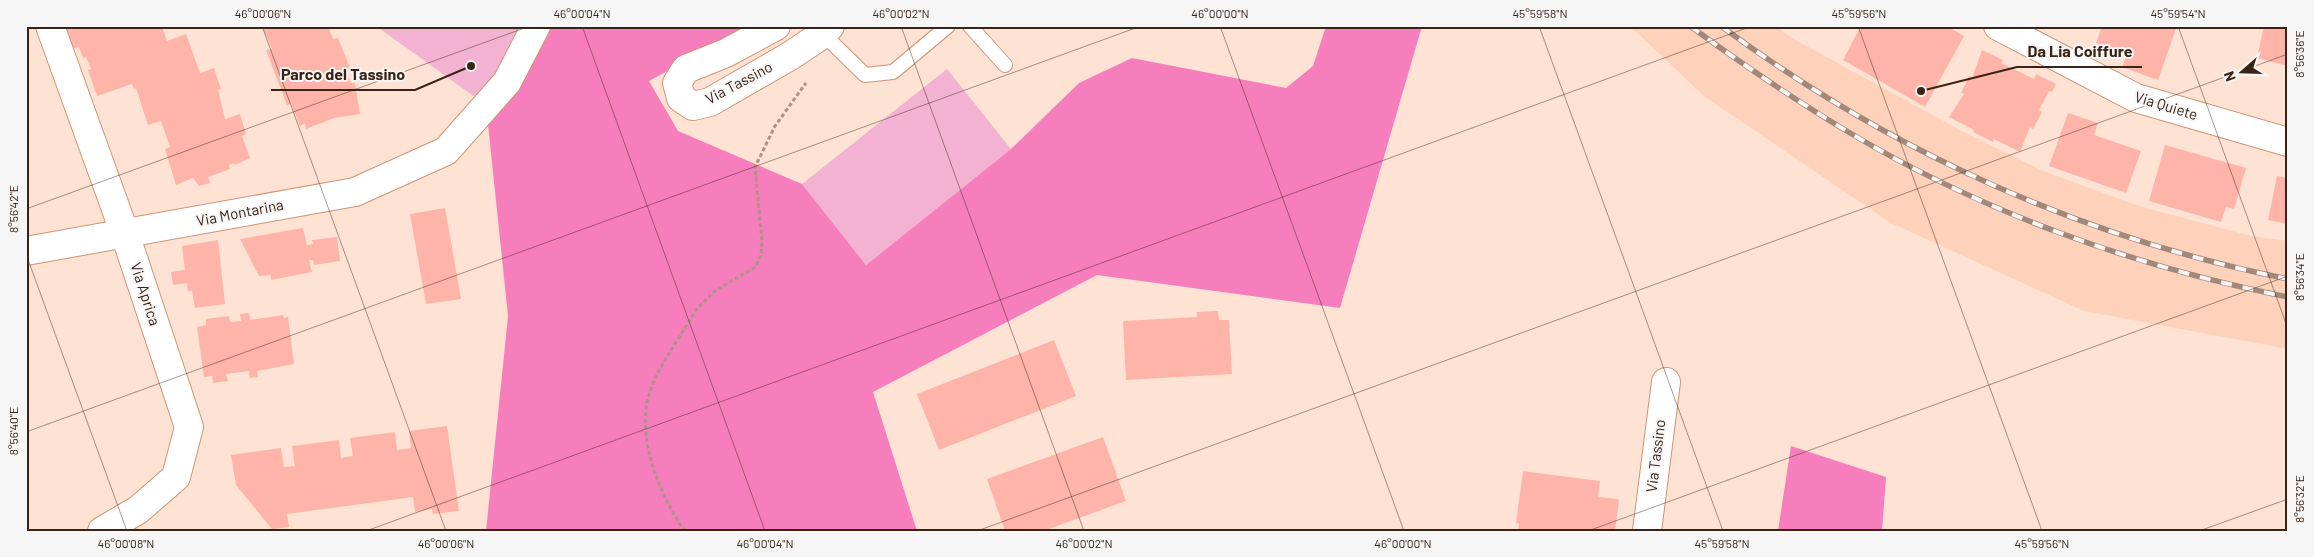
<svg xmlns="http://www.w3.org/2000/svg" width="2314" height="557" font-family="Barlow,sans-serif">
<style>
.built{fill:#fed1ba}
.green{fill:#f3b2d1}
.forest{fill:#f77ebd}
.building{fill:#feb4a8}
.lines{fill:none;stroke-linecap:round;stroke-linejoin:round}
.lane-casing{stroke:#d19372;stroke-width:16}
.street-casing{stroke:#d19372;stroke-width:30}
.path{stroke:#ad9386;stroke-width:3;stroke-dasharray:4 2.5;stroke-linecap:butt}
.lane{stroke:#fff;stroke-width:14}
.street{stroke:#fff;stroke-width:28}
.rail-casing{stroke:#a1887a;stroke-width:5.5}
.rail{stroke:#f6f6f6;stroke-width:4;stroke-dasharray:11;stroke-linecap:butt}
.ticks{fill:none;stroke:#3a2215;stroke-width:1;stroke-opacity:0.45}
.labels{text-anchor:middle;stroke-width:4;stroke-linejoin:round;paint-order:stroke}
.street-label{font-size:15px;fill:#3a2215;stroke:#f6f6f6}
.leader{fill:none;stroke:#3a2215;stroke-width:2}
.callout-dot{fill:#3a2215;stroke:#f6f6f6;stroke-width:2}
.callout-label{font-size:16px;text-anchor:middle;font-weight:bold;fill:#3a2215;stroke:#f6f6f6;stroke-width:4;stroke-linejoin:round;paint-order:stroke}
.neatline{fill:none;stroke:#3a2215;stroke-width:2}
.ticks-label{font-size:12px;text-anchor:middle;fill:#3a2215}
</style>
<rect width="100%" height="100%" fill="#fee3d5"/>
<polygon class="built" points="1630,26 1775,26 1792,38 1960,130 2043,171 2139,206 2251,236 2288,241 2288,349 2084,311 1891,223 1705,97"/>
<g class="green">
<polygon points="376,26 534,26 486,105"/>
<polygon points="947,69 1011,149 866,265 802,184"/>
</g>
<g class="forest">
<polygon points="534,26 750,26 649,81 678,131 802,184 866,265 1011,149 1079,83 1132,58 1286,88 1313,66 1326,26 1422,26 1340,308 1097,275 873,392 917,531 486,531 508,316 486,105"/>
<polygon points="1791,446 1886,477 1882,531 1778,531"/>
</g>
<g class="building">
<polygon points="61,26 162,26 167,41 186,34 200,73 214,68 221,89 218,90 225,119 240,114 246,134 242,136 250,158 235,165 234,163 229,165 230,169 208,177 210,183 199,186 193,178 176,185 165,149 170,147 161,121 148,125 136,88 134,89 132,84 97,96 88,70 91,69 86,57 83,58 79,47 69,50"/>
<polygon points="262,26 328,26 333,39 338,38 350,68 345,69 351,83 355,83 360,114 334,118 306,129 305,123 300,126 291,104 287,105 266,50 272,49"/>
<polygon points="1861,26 1947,26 1964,36 1925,107 1843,60"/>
<polygon points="2102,26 2177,26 2158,80 2122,67 2127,54 2096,43"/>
<polygon points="2264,26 2288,26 2288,66 2257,58"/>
<polygon points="1982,50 2003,60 2001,63 2034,79 2036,74 2056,84 2052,92 2049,91 2039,110 2042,112 2033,129 2030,127 2020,152 1994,139 1993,142 1973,132 1974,130 1949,117 1964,94 1961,93 1969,76 1972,78"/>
<polygon points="2068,113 2098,123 2094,135 2141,151 2126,193 2049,166"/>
<polygon points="2165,145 2246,168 2234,209 2226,207 2221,222 2149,201"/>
<polygon points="2277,176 2288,178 2288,224 2268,220"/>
<polygon points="445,208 461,299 426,304 410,214"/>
<polygon points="303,228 307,245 313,244 312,240 337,237 340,261 314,265 313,260 309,260 312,272 271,280 271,275 259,276 240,239"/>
<polygon points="218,240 225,304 195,308 192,291 188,291 187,283 173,285 171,272 185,270 182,246"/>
<polygon points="1218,311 1219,320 1229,320 1232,374 1126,380 1123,321 1197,317 1197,312"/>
<polygon points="249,313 250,320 283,315 284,318 288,317 294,364 257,371 258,377 250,378 249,371 226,374 228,381 213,383 212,376 204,377 197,327 206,325 206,319 229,316 230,322 241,321 240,314"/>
<polygon points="1054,340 1076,396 939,450 917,394"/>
<polygon points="447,426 459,511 433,514 432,509 415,512 413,497 287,514 289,527 272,529 236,485 231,455 281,448 284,467 295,466 292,446 339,440 341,458 353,456 350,438 395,432 397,450 411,448 409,431"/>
<polygon points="1103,437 1126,501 1043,531 1005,531 987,479"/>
<polygon points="1523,471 1600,481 1598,497 1619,499 1615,531 1518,531 1519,523 1516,523"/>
</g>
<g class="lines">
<defs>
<g id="lane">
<polyline points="970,26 1005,65"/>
<polyline points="823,34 865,75 893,72 948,26"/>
</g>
<g id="street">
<polyline points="50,26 125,234 189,427 176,477 138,510 102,531"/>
<polyline points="776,26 726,53 686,69 677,83 681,98 693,106 710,102 790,56 823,34 830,26"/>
<polyline points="1998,26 2136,98 2288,142"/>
<polyline points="26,251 355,192 446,151 507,82 536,26"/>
<polyline points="1647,531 1666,382"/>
</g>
</defs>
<use href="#lane" class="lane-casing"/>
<use href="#street" class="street-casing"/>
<path class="path" d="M685 531C658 494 633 430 652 386 662 361 682 334 696 310L715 291 755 267 761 256 762 242 755 167 775 126 806 83"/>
<use href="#lane" class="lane"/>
<use href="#street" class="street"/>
<defs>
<g id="rail">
<path d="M1690 26C1742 64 1795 100 1850 133 1984 213 2136 267 2288 297"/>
<path d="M1721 26C1890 151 2082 238 2288 279"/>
</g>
</defs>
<use href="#rail" class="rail-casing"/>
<use href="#rail" class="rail"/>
</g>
<path class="ticks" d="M262 26 446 531M582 26 765 531M901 26 1084 531M1220 26 1404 531M1539 26 1723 531M1858 26 2042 531M2178 26 2288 329M26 209 530 26M26 254 127 531M26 432 1141 26M366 531 1752 26M977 531 2288 54M1588 531 2288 276M2199 531 2288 499"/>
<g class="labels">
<g class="street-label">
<text transform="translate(739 83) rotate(-28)" y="5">Via Tassino</text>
<text transform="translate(2166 106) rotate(17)" y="5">Via Quiete</text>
<text transform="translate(240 213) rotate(-11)" y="5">Via Montarina</text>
<text transform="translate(145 294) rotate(72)" y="5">Via Aprica</text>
<text transform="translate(1656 456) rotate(-83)" y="5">Via Tassino</text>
</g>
</g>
<path class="leader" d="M1921 91L2017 67H2142M471 66L415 90H271"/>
<g class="callout-dot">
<circle cx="1921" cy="91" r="5"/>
<circle cx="471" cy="66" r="5"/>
</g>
<g class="callout-label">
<text x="2080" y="57">Da Lia Coiffure</text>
<text x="343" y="80">Parco del Tassino</text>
</g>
<rect width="2314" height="557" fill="none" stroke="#f6f6f6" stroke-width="55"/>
<g transform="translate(2242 72) rotate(250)" stroke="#f6f6f6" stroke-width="4" paint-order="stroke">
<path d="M0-4L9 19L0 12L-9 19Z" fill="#3a2215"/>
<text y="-8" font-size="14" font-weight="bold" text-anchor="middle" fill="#3a2215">N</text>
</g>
<rect x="28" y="28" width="2258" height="502" class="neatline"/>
<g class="ticks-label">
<text x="263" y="18">46°00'06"N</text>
<text x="582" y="18">46°00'04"N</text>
<text x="901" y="18">46°00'02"N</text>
<text x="1220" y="18">46°00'00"N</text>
<text x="1540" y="18">45°59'58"N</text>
<text x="1859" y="18">45°59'56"N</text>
<text x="2178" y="18">45°59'54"N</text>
<text transform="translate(2300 54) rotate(-90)" y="4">8°56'36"E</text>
<text transform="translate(14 209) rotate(-90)" y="4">8°56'42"E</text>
<text transform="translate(2300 277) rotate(-90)" y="4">8°56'34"E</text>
<text transform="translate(14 431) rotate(-90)" y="4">8°56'40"E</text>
<text transform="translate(2300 499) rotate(-90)" y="4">8°56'32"E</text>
<text x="126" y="548">46°00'08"N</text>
<text x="446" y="548">46°00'06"N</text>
<text x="765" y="548">46°00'04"N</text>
<text x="1084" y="548">46°00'02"N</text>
<text x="1403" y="548">46°00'00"N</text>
<text x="1722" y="548">45°59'58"N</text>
<text x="2042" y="548">45°59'56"N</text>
</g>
</svg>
